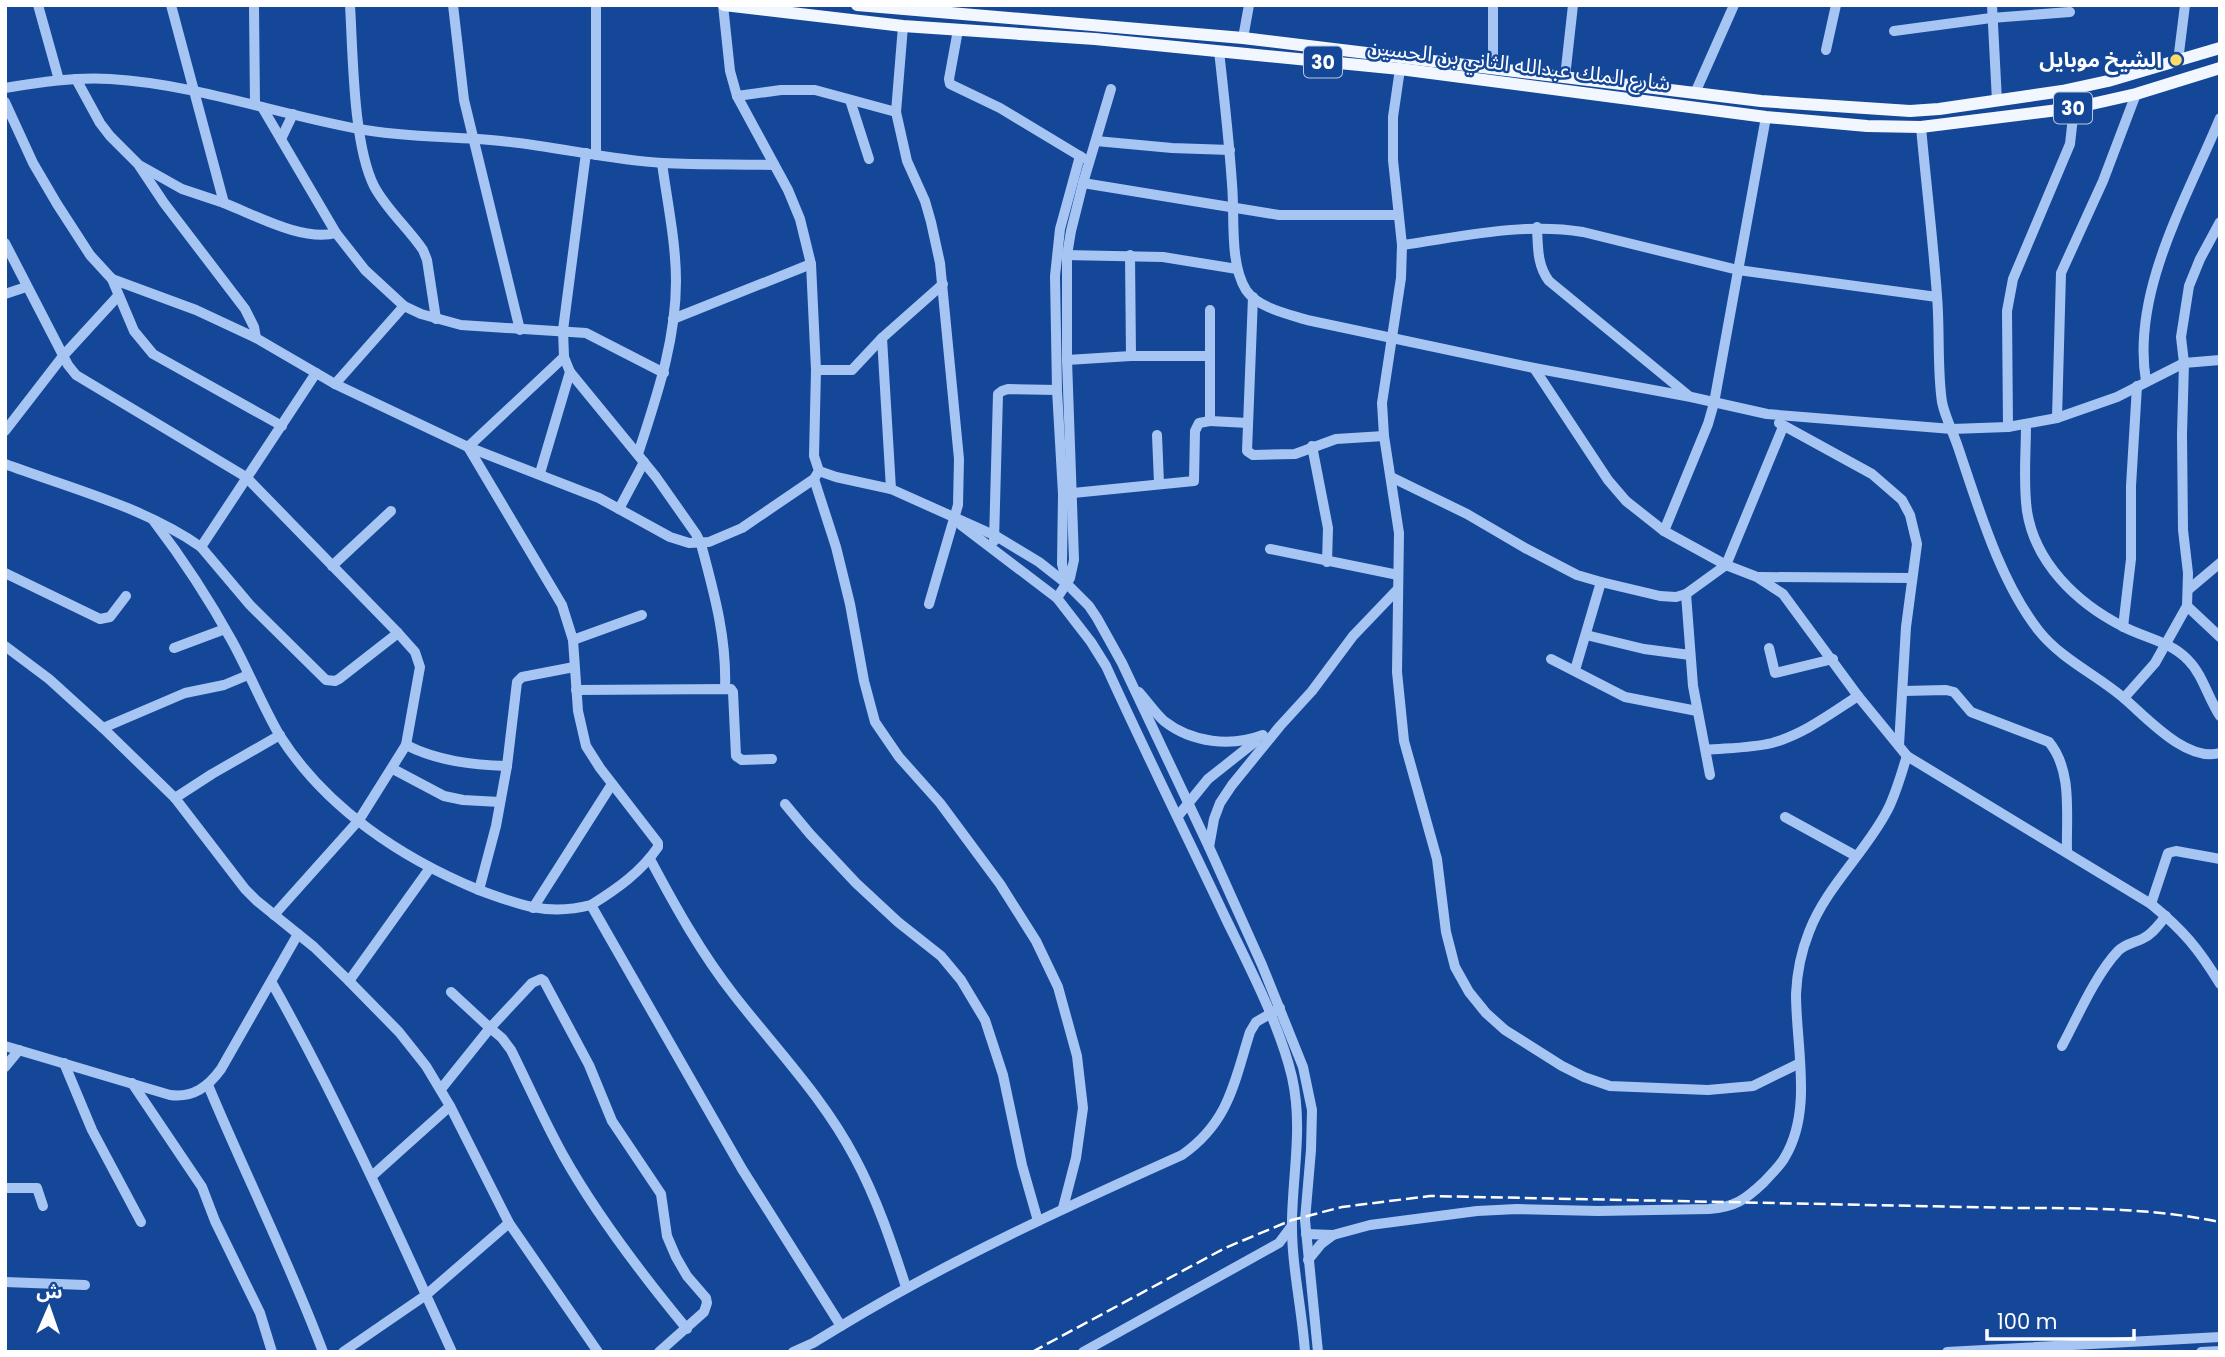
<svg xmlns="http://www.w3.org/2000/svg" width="2225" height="1357" font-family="Poppins,'Noto Sans Arabic',sans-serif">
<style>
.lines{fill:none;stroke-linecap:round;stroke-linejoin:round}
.minor{stroke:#a7c5f2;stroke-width:10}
.major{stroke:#f2f7ff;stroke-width:12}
.rail{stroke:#fff;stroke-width:2.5;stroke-dasharray:12 5;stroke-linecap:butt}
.poi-dot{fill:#ffdc68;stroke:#154798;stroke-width:2.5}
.labels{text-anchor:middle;stroke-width:5;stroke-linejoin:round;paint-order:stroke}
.shield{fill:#154798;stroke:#b9c8e0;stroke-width:2}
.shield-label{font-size:19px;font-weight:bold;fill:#fff}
.poi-label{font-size:21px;font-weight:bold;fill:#fff;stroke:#154798;text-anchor:end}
.street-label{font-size:21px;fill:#fff;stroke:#154798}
</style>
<rect width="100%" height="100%" fill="#154798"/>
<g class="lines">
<g class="minor">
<polyline points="38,5 59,80"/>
<path d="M171 5 224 203C255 215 303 242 336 233"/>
<path d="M350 5C353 54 353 144 374 186 386 209 408 228 423 250L427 260 436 319"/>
<polyline points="453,5 464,100 520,330"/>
<polyline points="596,5 596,155"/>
<polyline points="723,5 730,71 737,96 788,190 800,219 811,264 816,370 814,456 819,471 836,477 891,489 996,536 1039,562 1067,584 1089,606 1097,618 1122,663 1209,847 1262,965 1303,1067 1312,1110 1311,1150 1305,1220 1318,1352"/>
<polyline points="1493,5 1493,69"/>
<polyline points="1992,5 1997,101"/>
<polyline points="254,7 255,105"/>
<polyline points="903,26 896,112 907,161 925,201 931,222 940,263 959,459 958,505 929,604"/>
<polyline points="958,30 949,79 950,84 1000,108 1083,158"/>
<polyline points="1894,31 1991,18 2070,12"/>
<polyline points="1243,38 1249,5"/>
<polyline points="1826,50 1836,5"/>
<path d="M1219 51C1224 95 1229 140 1232 184 1235 215 1229 263 1246 290 1258 308 1288 314 1307 320L1534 368 1691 397 1767 414 1952 429 2008 427 2057 418 2117 397 2184 363 2220 360"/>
<polyline points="2178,61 2185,5"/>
<polyline points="1400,69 1393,117 1393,160 1402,245 1401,278 1382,403 1384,436 1399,533 1397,672 1404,741 1437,859 1446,932 1455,967 1469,992 1486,1013 1505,1030 1562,1066 1584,1077 1610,1086 1708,1090 1753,1086 1800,1063"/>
<polyline points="1565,77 1573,5"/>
<polyline points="76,79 100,123 110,136 138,164 164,203 245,309 254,327 256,338"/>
<path d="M5 88C40 82 75 77 110 79 195 84 276 114 359 129 406 138 454 136 501 141 555 146 609 160 663 163 700 165 738 164 774 165"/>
<polyline points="1695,93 1734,5"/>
<polyline points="737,96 781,90 815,90 896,112"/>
<polyline points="850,100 869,159"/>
<polyline points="5,102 33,163 57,204 90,255 112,279 134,331 153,354 282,426"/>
<polyline points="262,107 336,233 365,270 404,306 421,314 461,325 586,333 664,373"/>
<path d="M1921 127C1926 183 1933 239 1937 296 1940 331 1937 368 1942 402 1945 417 1953 432 1958 447 1978 506 2000 582 2039 631 2062 660 2099 676 2126 700 2149 720 2187 762 2220 753"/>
<polyline points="281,139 293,114"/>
<polyline points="1096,141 1172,148 1230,150"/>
<path d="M586 153 563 330 564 357 570 372 656 477 696 534 701 544C714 593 727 638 725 689"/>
<polyline points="141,166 182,189 224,203"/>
<polyline points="1083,183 1279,215 1398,215"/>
<path d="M1537 227C1538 247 1537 265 1549 281L1689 396"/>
<polyline points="5,243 68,365 76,375 246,477 398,633 415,652 420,667 406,745 359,820 274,915"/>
<path d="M1402 245C1461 237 1523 222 1583 232L1738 270 1937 297"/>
<polyline points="1064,255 1163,257 1237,269"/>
<polyline points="1130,255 1131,356"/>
<polyline points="112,279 196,310 256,338 335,384 468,447 599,498 670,537 689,543 709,542 742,528 814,479 817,474"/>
<polyline points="5,294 26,287"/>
<polyline points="1253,297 1247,451 1253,455 1295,454 1336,439 1384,436"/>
<polyline points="673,319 811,264"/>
<polyline points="882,338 891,489"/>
<path d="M564 357 468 447 562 605 573 640 578 711 586 746 600 768 658 843V847C641 872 617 889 591 905L742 1169 841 1326C950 1260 1066 1207 1182 1155 1229 1122 1234 1083 1250 1032L1256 1022 1280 1008"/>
<polyline points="1067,360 1131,356 1210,356"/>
<path d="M1534 368 1608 480 1626 501 1664 531 1726 565 1757 577 1783 594 1858 696 1907 756 2151 904C2183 930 2199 949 2220 984"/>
<polyline points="816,370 852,370 882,338 943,284"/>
<path d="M2146 381C2131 292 2187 198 2220 118"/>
<polyline points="335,384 404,306"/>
<polyline points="2057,418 2061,273 2103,181 2136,94"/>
<polyline points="1210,421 1248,423"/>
<polyline points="1779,423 1872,474 1902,500 1910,515 1917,544 1906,627 1899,745"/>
<path d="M2026 425C2026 453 2023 483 2027 511 2035 563 2077 603 2122 626 2144 638 2170 641 2188 660 2203 675 2208 698 2220 716"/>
<polyline points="2008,427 2007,311 2013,279 2070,144 2074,108"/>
<polyline points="5,431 63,356 118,296"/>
<polyline points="1157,435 1159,483"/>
<polyline points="1312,446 1328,528 1327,562"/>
<path d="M638 454C656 398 676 342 676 281 676 242 667 201 662 163"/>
<path d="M5 464C70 488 144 507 201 547L250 605 326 680 335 681 339 679 398 633"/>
<polyline points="540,473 570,372"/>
<polyline points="1391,477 1467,514 1525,548 1577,575 1601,582 1660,596 1676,597 1686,594 1726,565 1783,427"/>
<polyline points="814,479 836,547 850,604 864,681 875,722 899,757 940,803 1000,884 1036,941 1058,987 1077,1056 1083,1108 1076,1158 1063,1208"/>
<polyline points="1073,493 1194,481 1195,431 1199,423 1210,421 1210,310"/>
<polyline points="619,509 644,462"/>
<path d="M153 520C182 558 209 599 232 641 249 672 262 705 280 736 326 808 401 858 479 890"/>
<path d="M961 525 1057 598 1091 642 1106 666C1145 752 1187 836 1227 921 1250 968 1280 1026 1292 1077 1303 1126 1293 1171 1292 1220 1291 1264 1302 1308 1305 1352"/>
<polyline points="1664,531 1708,424 1714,403 1766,117"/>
<polyline points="994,541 998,394 1002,391 1008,389 1057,390"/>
<polyline points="201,547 316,373"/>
<polyline points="1270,549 1398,575"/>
<polyline points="332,566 391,511"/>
<polyline points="5,573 100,619 110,617 126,596"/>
<polyline points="1759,577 1912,578"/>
<polyline points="1067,583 1062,564 1063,494 1057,390 1055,276 1060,229 1080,156"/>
<polyline points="2188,590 2220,563"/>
<polyline points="1686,594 1693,686 1710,775"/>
<polyline points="1057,598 1070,578 1074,560 1067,360 1067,255 1071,231 1083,183 1111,89"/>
<polyline points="2187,606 2220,637"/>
<polyline points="2123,627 2131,559 2131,486 2137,386"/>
<polyline points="1586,635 1644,649 1690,655"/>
<polyline points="573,640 642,615"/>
<polyline points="5,646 49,679 103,728 175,798 245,889 257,901 314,947 349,981 399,1032 426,1066 450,1106 509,1223 598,1352"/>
<polyline points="174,648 225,629"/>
<polyline points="1769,648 1775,673 1833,659"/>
<polyline points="1551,659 1625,697 1697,711"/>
<path d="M574 667 522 677 517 682 507 766 496 826 479 890C519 905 548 916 591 905"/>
<polyline points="1575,670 1601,582"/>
<polyline points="576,690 731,689 733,692 736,756 742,760 772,759"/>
<path d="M1904 691 1946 690 1954 692 1971 712 2049 742C2073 771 2066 815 2067 851"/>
<path d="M1139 692C1147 701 1155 713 1164 721 1192 743 1231 747 1263 735"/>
<polyline points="2124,698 2155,663 2187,606 2188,573 2183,530 2182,434 2184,363 2181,337 2189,286 2200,259 2220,222"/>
<polyline points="103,728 185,693 224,685 248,675"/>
<path d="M406 745C438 761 472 765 507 766"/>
<path d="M1706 750C1728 748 1751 748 1772 743 1804 734 1830 714 1858 696"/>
<polyline points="393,769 444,796 463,800 500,802"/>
<polyline points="175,798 212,774 280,735"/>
<polyline points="785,804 810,834 856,883 898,922 941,956 961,980 985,1020 1003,1075 1022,1165 1038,1221"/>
<polyline points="1178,816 1208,779 1256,741"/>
<polyline points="1785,817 1856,856"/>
<polyline points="1209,847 1214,819 1220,803 1232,785 1280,726 1312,691 1353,636 1397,590"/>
<path d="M650 859C675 906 701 953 734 995 776 1049 823 1097 855 1158 877 1199 892 1244 906 1287"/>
<polyline points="2151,904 2168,853 2176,851 2220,859"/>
<polyline points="533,908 612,784"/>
<polyline points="349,981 430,868"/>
<path d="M272 983C339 1102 395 1227 452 1352"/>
<polyline points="451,992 490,1028 532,983 541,979 544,981 589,1065 612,1121 661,1194 667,1236 676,1257 687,1276 706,1298 707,1303 704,1312 659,1352"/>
<path d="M5 1046 170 1095C193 1098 208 1087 221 1069L298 934"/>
<path d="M2062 1046C2077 1018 2096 974 2118 951 2125 944 2133 943 2142 939 2153 934 2159 924 2166 916"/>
<polyline points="64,1063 92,1130 141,1222"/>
<polyline points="5,1067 19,1050"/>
<polyline points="132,1083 202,1187 215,1221 260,1313 272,1352"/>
<path d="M208 1085C245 1174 289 1261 323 1352"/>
<path d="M441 1089 490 1028 502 1038 511 1050C528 1084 544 1121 563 1155 596 1214 644 1277 687 1329"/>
<polyline points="372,1176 450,1106"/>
<polyline points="5,1188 37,1188 43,1206"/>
<path d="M1306 1234 1333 1235 1370 1225 1477 1211 1517 1209 1598 1211 1709 1209C1735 1207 1745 1200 1764 1182 1771 1174 1780 1166 1785 1157 1813 1110 1796 1047 1796 994 1797 973 1801 952 1809 932 1826 887 1865 853 1887 811 1896 794 1901 774 1907 756"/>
<polyline points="1308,1260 1321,1244 1333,1235"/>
<polyline points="5,1282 85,1285"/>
<polyline points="343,1352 426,1295 509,1223"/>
<polyline points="793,1352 813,1343 841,1326"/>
<polyline points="1083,1352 1279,1243 1291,1227"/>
<polyline points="1947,1352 2220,1337"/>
<polyline points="2201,1352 2220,1351"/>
</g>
<g class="major">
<polyline points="724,5 903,26 1095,39 1400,69 1766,117 1867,126 1921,127 2074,108 2136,94 2220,68"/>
<polyline points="857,5 1243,38 1761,101 1910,111 1939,109 2062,91 2108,81 2220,48"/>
</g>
<path class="rail" d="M1032 1352 1225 1248 1292 1220 1342 1207 1430 1196 2016 1208C2086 1208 2151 1208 2220 1222"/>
</g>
<circle class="poi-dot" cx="2176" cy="60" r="7"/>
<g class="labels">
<g class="shield">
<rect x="1304" y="46.5" width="38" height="31" rx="5"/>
<rect x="2054" y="92.5" width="38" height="31" rx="5"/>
</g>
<g class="shield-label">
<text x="1323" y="69">30</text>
<text x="2073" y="115">30</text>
</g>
<g class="poi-label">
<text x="2162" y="67">الشيخ موبايل</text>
</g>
<g class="street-label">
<text transform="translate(1519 65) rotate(7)" y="7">شارع الملك عبدالله الثاني بن الحسين</text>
</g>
</g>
<rect width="2225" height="1357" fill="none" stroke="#ffffff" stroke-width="14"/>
<g transform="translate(49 1308) rotate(2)" stroke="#154798" stroke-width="5" paint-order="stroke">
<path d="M0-5L12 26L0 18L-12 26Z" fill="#ffffff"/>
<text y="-10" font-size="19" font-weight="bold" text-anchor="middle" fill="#ffffff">ش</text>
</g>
<path d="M1987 1329v10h147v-10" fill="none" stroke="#ffffff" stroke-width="3.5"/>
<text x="1997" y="1329" font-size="21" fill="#ffffff" stroke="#154798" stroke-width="5" paint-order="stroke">100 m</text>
</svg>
